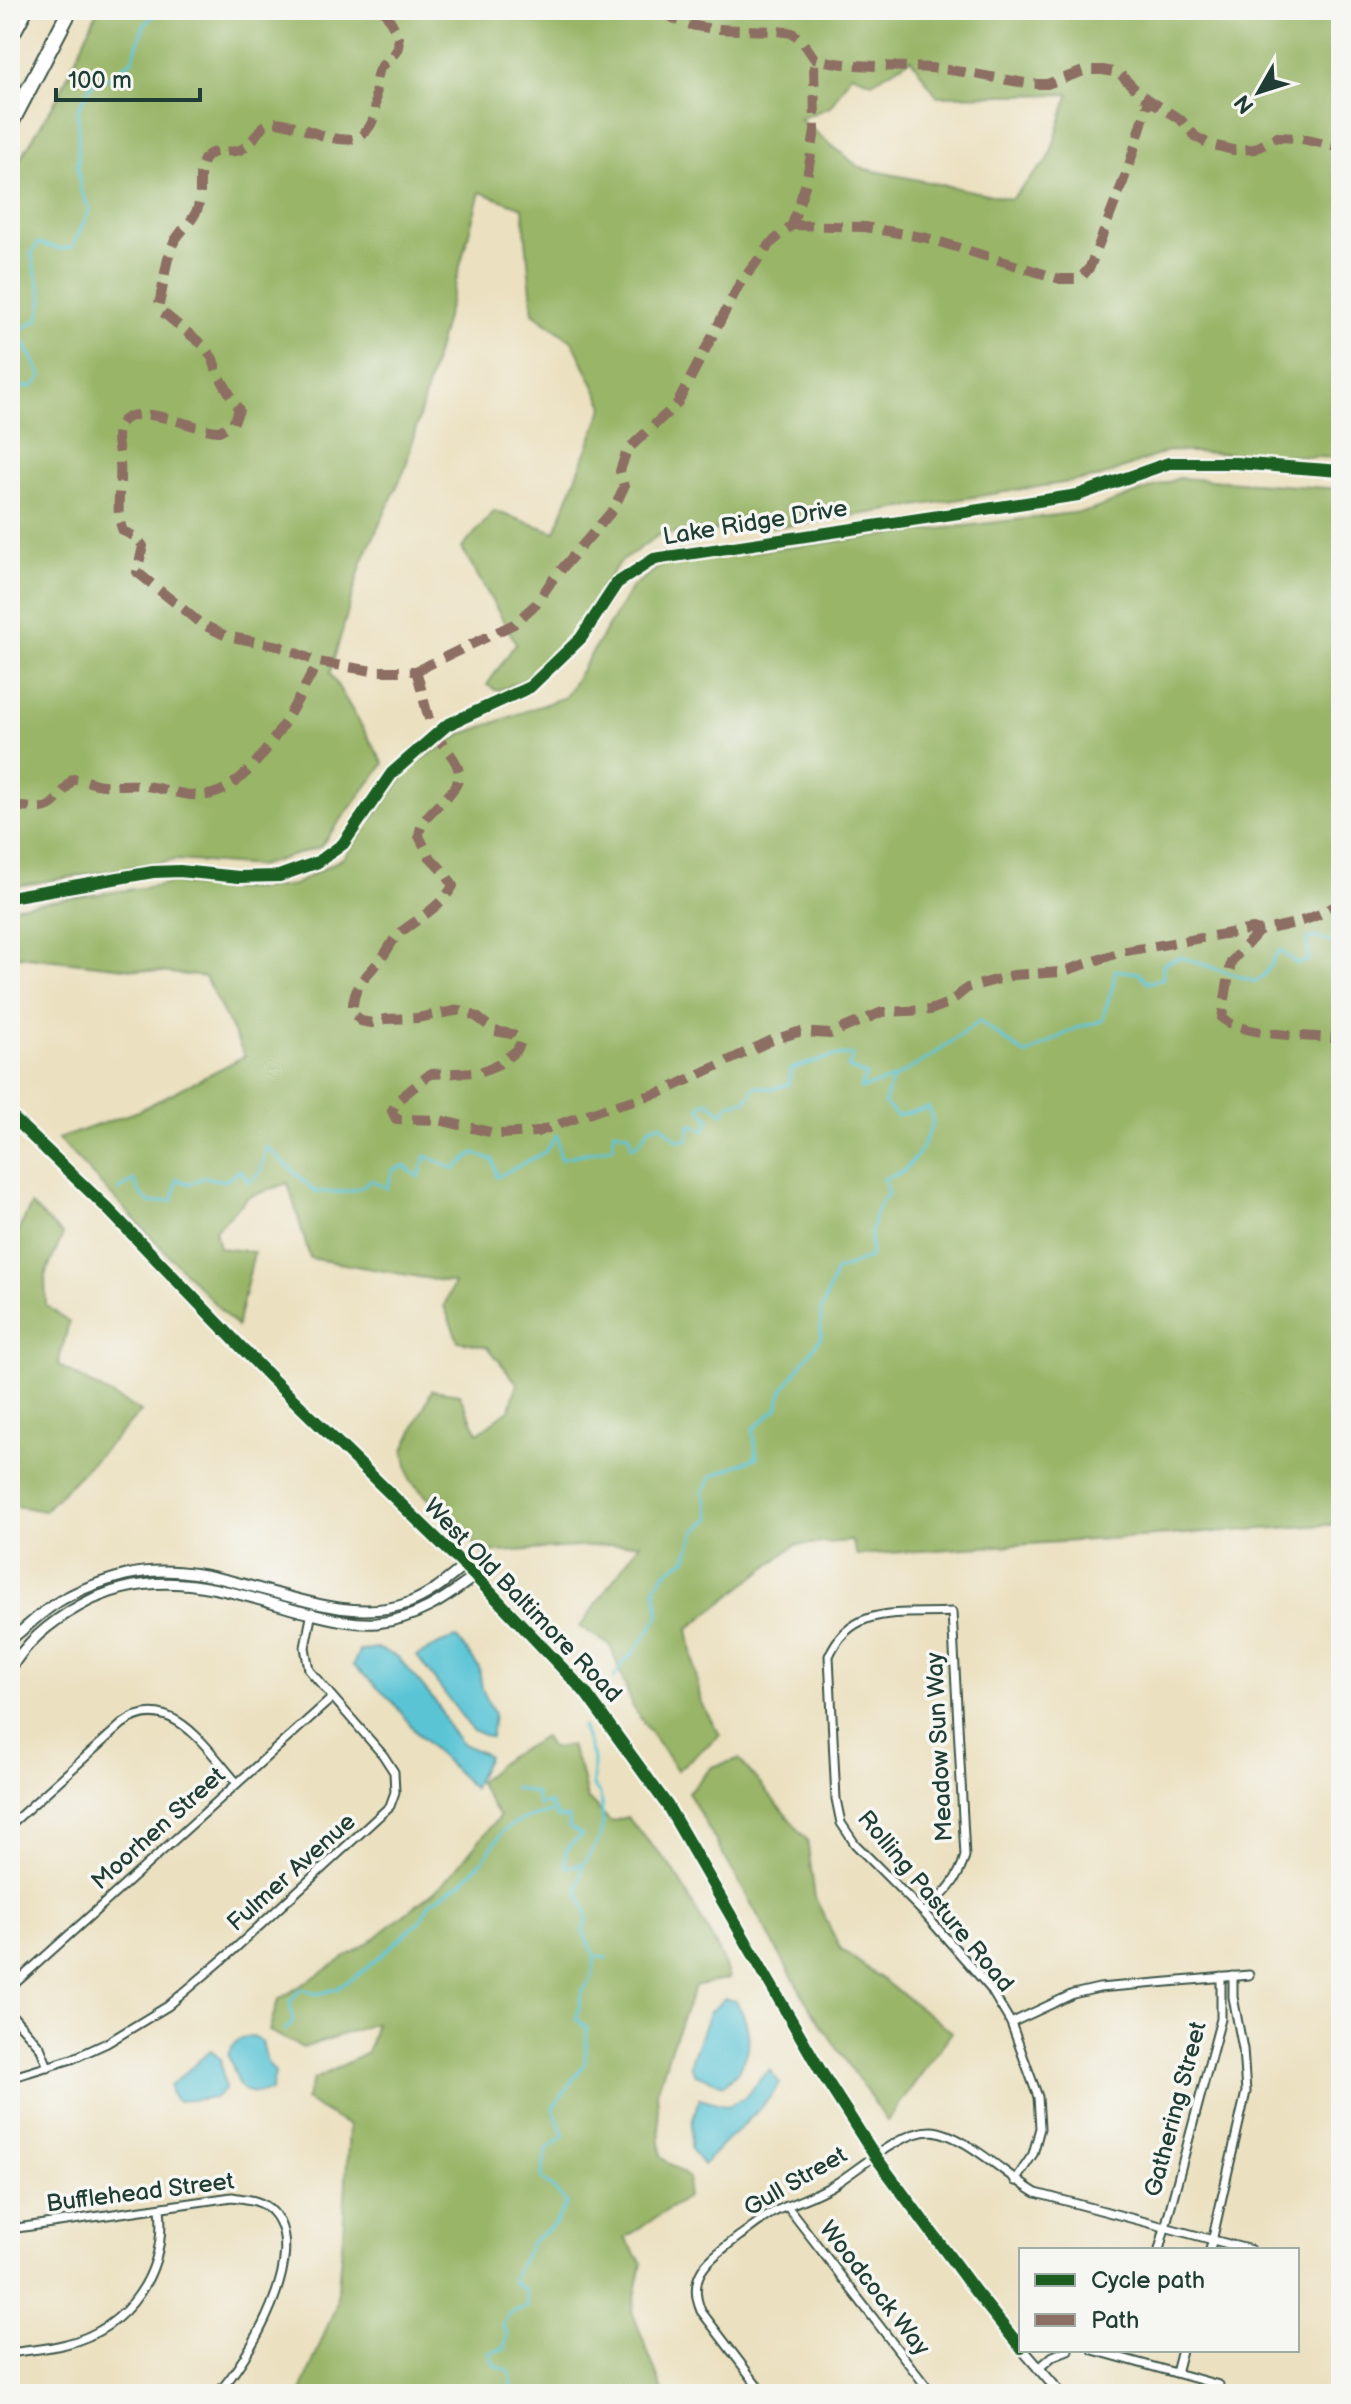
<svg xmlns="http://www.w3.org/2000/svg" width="1351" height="2404" font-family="'Balsamiq Sans',sans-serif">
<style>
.forest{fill:#99b567;stroke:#5c794e;stroke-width:2;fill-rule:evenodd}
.water{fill:#5ac4d5;stroke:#3c8084;stroke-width:2}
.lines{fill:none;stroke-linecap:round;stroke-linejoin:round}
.stream{stroke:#5ac4d5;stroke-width:3}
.minor-casing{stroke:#3e5549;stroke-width:11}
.tertiary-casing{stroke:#3e5549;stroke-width:13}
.motorway-casing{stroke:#3e5549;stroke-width:18}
.minor{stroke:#fff;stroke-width:7}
.tertiary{stroke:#fff;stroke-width:9}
.motorway{stroke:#fff;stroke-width:14}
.quiet{stroke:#8d6e63;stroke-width:10;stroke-dasharray:20 10;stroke-linecap:butt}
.cycleway-casing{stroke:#f6f6f2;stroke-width:17}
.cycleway{stroke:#1b5e20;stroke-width:12}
.labels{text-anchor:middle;stroke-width:7;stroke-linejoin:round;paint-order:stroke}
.street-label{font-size:24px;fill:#1f3d34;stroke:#f6f6f2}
</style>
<rect width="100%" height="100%" fill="#f6f6f2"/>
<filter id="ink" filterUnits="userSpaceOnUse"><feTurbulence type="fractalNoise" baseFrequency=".0125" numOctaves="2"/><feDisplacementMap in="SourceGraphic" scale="16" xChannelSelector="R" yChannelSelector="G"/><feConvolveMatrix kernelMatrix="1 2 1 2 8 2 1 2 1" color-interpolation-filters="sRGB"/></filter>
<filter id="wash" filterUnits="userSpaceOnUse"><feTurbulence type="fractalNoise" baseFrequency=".006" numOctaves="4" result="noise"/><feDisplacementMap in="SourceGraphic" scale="32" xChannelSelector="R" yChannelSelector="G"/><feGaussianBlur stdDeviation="1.8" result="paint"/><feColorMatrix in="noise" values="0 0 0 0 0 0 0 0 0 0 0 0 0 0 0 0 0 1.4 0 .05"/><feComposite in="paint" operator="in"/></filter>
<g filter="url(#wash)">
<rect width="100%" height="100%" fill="#ebe0bf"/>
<g class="forest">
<path d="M98 10H1341V458L1168 451 1101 477 794 525 660 534 618 564 574 633 524 680 497 691 487 685 516 643 462 548 494 511 555 532 604 406 573 342 533 313 523 208 480 192 405 469 362 562 330 673 384 764 320 847 259 866 176 860 10 887V176L59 95ZM911 59 937 96 1069 94 1049 159 1011 199 860 168 799 119 830 107 851 74 872 82Z"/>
<polygon points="1179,478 1341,489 1341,1524 857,1555 852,1541 795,1545 688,1629 701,1703 720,1735 677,1770 634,1709 610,1645 580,1627 640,1543 483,1553 410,1480 404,1450 432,1390 459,1394 478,1433 510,1409 517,1383 488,1347 458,1341 444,1306 454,1283 310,1258 288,1183 248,1197 215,1230 219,1248 254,1252 237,1327 58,1139 138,1111 245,1056 205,977 10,955 10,907 174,883 216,889 261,889 294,885 343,858 413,765 463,734 565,697 632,587 666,562 1089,511"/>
<polygon points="31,1205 63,1235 45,1275 46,1305 69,1322 58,1365 141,1412 44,1511 10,1505 10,1248"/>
<polygon points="544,1737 551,1748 570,1746 580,1768 587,1798 611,1822 627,1817 673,1869 721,1955 729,1978 695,1986 671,2047 657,2092 661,2157 689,2178 687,2197 625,2238 642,2263 632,2311 664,2394 300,2394 336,2305 343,2235 349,2126 305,2100 313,2080 367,2053 376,2023 303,2048 269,2031 278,2000 371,1941 442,1885 499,1817 478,1782 508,1757"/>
<polygon points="739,1759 807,1840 815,1898 840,1948 952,2032 887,2121 810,2008 688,1792 712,1767"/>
</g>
<g class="water">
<polygon points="457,1638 479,1668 482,1689 494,1714 491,1738 472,1730 417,1656 441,1643"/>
<polygon points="376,1648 398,1657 438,1705 449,1728 461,1743 488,1756 473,1788 415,1731 393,1702 353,1665 359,1651"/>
<path d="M724 1999 736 2001C755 2032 753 2061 724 2085L695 2074 690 2065 709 2013Z"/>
<path d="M253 2036 262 2042 267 2062 275 2073 271 2091C233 2098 242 2083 228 2056 231 2043 240 2037 253 2036Z"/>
<polygon points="211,2050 220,2059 225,2089 214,2098 177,2101 172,2095 170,2086"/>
<path d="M769 2070 780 2083C762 2112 726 2138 703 2165L691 2149 692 2123 699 2098 728 2106 744 2098Z"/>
</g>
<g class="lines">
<g class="stream">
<polyline points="10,386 32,387 42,377 18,331 38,320 43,300 31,254 38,243 59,249 72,247 90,210 81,191 78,169 78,109 91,85 108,78 132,60 144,26 158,10"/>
<polyline points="10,429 12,433 10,464"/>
<path d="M119 1190 134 1180 139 1192 150 1203 173 1200 177 1179 190 1184 204 1177 225 1181 240 1170 249 1182 261 1171 266 1146 316 1192C336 1192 356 1195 370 1180L387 1188 393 1170 404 1166 419 1177 426 1156 455 1169 474 1153 493 1160 497 1177 545 1152 557 1135 560 1159 613 1147 614 1131 629 1134 632 1147 639 1143 650 1127 661 1124 677 1140H688L690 1124 705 1130 710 1119 699 1107 708 1101 723 1113 729 1104 747 1100 755 1086 773 1089 789 1084 791 1069 834 1056 853 1055 848 1068 866 1075 860 1089 893 1079 932 1056 979 1021 1026 1055 1076 1028 1102 1021 1113 985 1115 970 1138 973 1149 983 1163 978V964L1180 957 1256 982C1271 972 1269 962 1280 950L1297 964 1309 960 1307 939 1318 937 1341 948"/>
<path d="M614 1678 622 1663 633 1654 659 1617 655 1587 668 1570 686 1559 696 1530 711 1518 703 1491 712 1476 757 1457 753 1429 777 1409 783 1390 821 1337V1311L836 1271 871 1257C869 1236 872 1209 888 1194L884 1179 904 1171 919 1153 933 1123 929 1108 897 1116 884 1103 893 1079"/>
<path d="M514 1788 535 1793 539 1805 550 1803 558 1818 568 1817 569 1827 582 1835C569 1845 562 1850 566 1867L582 1864"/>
<polyline points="595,1956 606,1958"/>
<polyline points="285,2030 293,2022 290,2001 301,1989 317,1994 336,1989 361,1973 420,1921 430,1903 462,1882 483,1860 503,1831 520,1820 555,1811"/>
<polyline points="501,2394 512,2388 510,2372 494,2365 489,2353 505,2348 507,2334 502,2324 511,2312 527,2307 525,2291 512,2281 531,2242 555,2224 567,2203 542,2178 546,2150 564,2136 553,2108 585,2063 587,2029 577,2019 581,1994 592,1977 595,1956 583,1931 588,1917 578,1891 583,1864 599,1840 603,1823 600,1794 593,1786 593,1758 582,1726"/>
</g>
</g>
</g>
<g filter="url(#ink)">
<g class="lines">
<defs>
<g id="minor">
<polyline points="10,897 153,872 180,871 239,877 279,876 318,862 343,844 392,773 447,725 530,687 581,638 617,583 654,559 1078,495 1169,463 1236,463 1341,471"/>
<path d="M10 1825 122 1724C171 1688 208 1751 237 1783"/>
<path d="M924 1913C943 1895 958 1882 965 1856L952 1612C902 1615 852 1603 829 1656L836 1799 841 1823 855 1844 924 1913 990 1988 1011 2023 1038 2097 1040 2128 1033 2154 1015 2181"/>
<polyline points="10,1988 332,1698"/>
<polyline points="10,2013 40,2047 48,2067"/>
<polyline points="1011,2023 1073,1994 1099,1988 1249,1975"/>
<polyline points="10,2078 72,2059 107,2043 168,2006 229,1954 390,1806 395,1792 394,1772 383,1755 309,1670 305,1647 312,1612"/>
<polyline points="787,2206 932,2394"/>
<path d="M10 2229 232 2197C246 2199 262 2200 272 2211 312 2253 248 2361 217 2394"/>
<polyline points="1159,2250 1221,2019 1221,1977"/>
<polyline points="1210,2250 1246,2092 1243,2049 1233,1997 1233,1976"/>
<polyline points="1093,2350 1219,2385"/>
<path d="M10 2353C28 2350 48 2349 66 2344 129 2328 167 2272 160 2208"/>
<polyline points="1038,2369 1053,2356 1068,2350"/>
<polyline points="1176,2373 1182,2350"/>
<path d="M764 2394 701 2311C685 2273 712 2258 738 2237 750 2229 761 2219 774 2212 794 2202 816 2196 835 2184 861 2168 900 2131 931 2131 962 2132 1008 2177 1036 2193L1251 2250"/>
</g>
<g id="tertiary">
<polyline points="10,1115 107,1208 270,1377 475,1576 585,1692 667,1805 820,2070 875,2156 975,2291 1021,2348"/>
<path d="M10 1640C26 1628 41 1612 58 1602 78 1590 103 1581 126 1575 221 1552 324 1634 408 1603 430 1595 447 1580 464 1566"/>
<path d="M10 1670C26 1641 52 1621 81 1605 156 1564 224 1590 299 1611 325 1617 351 1625 377 1623 416 1619 445 1599 475 1576"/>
<polyline points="1023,2350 1061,2394"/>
</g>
<g id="motorway">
<polyline points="10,38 25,10"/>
<polyline points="10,125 70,10"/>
</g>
</defs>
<use href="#minor" class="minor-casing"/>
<use href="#tertiary" class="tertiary-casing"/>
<use href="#motorway" class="motorway-casing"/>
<use href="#minor" class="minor"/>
<use href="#tertiary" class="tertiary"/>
<use href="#motorway" class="motorway"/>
<g class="quiet">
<path d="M384 10C391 23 406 41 394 54 388 61 381 64 378 72 372 90 380 111 370 126 349 162 290 113 267 124 258 128 254 143 242 149 232 155 216 147 207 156 196 166 202 190 199 203 196 221 180 229 173 244 165 262 164 285 159 304L161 311 203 345 213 359 217 372 239 410 233 424 219 431C195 432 118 389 117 438 117 446 120 454 120 463 122 484 114 512 123 531L136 537 143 546 137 572 200 623 226 636 279 646 318 662 373 671H416"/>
<path d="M663 10C689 38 756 26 792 33L801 39 814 58C855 70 898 64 940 69 971 72 1002 80 1033 84H1047L1087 70H1103L1119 73 1140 94 1181 120 1196 137 1209 144 1233 150 1255 149 1277 137 1299 138 1341 148"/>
<polyline points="792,225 865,227 927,238 1060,279 1080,279 1090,267 1128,169 1149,100"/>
<path d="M416 671C423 691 426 719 437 737 445 749 464 765 458 781 449 802 421 812 419 836L429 856 446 874 453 886C441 906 420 918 402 931 393 938 390 947 384 955 369 975 351 985 353 1013L361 1021 372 1023 385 1019 417 1018 460 1010 477 1017 495 1031 512 1034 521 1042 517 1050 499 1064 480 1072 430 1074 397 1101 392 1111 396 1119 439 1120 498 1134 537 1132 599 1110 662 1092 770 1041 798 1032 830 1034 882 1012 930 1010 949 1003 967 988 1013 975 1062 972 1121 952 1253 929 1259 931C1288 925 1316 920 1341 902"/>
<polyline points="416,671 514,624 536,604 553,579 613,510 624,487 620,471 627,450 677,404 739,285 771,243 792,225 806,183 815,131 814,58"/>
<path d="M10 805C53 811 47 812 73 779 84 779 92 784 103 785 117 786 132 783 146 786 166 789 186 797 206 795 254 790 297 701 318 662"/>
<path d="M1259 931 1231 962 1222 1018C1243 1037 1311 1035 1341 1039"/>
</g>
<defs>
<g id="cycleway">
<polyline points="10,897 153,872 180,871 239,877 279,876 318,862 343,844 392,773 447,725 530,687 581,638 617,583 654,559 1078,495 1169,463 1236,463 1341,471"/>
<polyline points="10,1115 107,1208 270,1377 475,1576 585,1692 667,1805 820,2070 875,2156 975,2291 1021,2348"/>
</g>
</defs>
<use href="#cycleway" class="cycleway-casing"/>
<use href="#cycleway" class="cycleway"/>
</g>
</g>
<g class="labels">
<g class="street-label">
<text transform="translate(755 522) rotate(-9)" y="8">Lake Ridge Drive</text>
<text transform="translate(523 1600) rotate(46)" y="8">West Old Baltimore Road</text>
<text transform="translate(939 1747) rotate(-93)" y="8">Meadow Sun Way</text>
<text transform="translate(158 1828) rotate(-42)" y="8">Moorhen Street</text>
<text transform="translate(291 1872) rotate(-42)" y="8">Fulmer Avenue</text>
<text transform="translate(936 1901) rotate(50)" y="8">Rolling Pasture Road</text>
<text transform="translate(1175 2109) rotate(-75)" y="8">Gathering Street</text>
<text transform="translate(795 2181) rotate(-30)" y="8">Gull Street</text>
<text transform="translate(140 2192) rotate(-7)" y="8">Bufflehead Street</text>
<text transform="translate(875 2288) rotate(52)" y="8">Woodcock Way</text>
</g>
</g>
<rect width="1351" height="2404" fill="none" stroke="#f6f6f2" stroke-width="40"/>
<rect x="1019" y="2248" width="280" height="104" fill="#f6f6f2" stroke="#a0aca6" stroke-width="2"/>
<rect x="1035" y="2274" width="40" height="12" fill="#1b5e20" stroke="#a0aca6" stroke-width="2"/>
<text x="1091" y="2288" font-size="24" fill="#1f3d34">Cycle path</text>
<rect x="1035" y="2314" width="40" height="12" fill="#8d6e63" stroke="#a0aca6" stroke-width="2"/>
<text x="1091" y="2328" font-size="24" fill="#1f3d34">Path</text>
<g transform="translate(1259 92) rotate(231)" stroke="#f6f6f2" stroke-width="6" paint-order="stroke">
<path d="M0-6L14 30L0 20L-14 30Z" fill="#1f3d34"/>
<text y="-12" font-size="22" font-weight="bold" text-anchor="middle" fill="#1f3d34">N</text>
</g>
<path d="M56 88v12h144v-12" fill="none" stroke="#1f3d34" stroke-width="4"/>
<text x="68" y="88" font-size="24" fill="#1f3d34" stroke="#f6f6f2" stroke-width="6" paint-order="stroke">100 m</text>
</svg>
